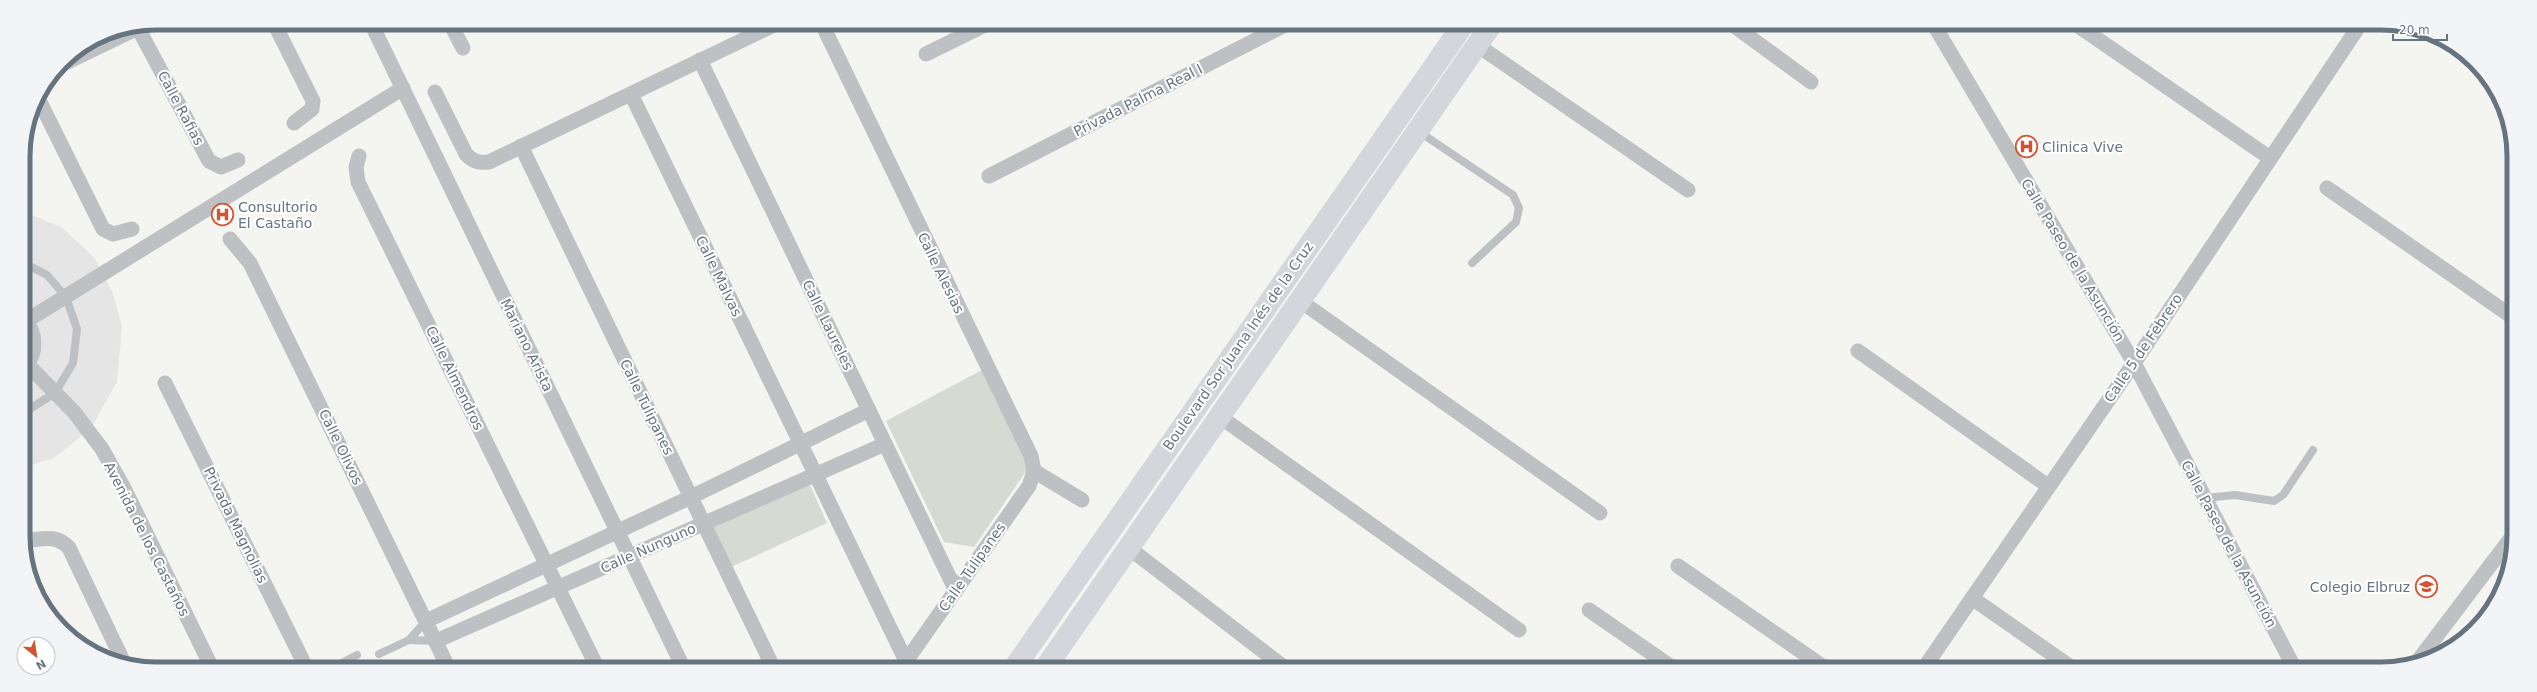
<svg xmlns="http://www.w3.org/2000/svg" width="2537" height="692" font-family="'DejaVu Sans',sans-serif">
<style>
.built{fill:#e4e5e4}
.green{fill:#d5dad2}
.lines{fill:none;stroke-linecap:round;stroke-linejoin:round}
.service{stroke:#bdc1c4;stroke-width:8}
.minor{stroke:#bdc1c4;stroke-width:15}
.secondary{stroke:#d3d7db;stroke-width:22}
.labels{text-anchor:middle;stroke-width:4;stroke-linejoin:round;paint-order:stroke}
.street-label{font-size:14px;fill:#65747f;stroke:#fff}
.poi-label{font-size:14px;fill:#65747f;stroke:#fff;text-anchor:start}
.rim{fill:none;stroke:#65747f;stroke-width:5}
</style>
<rect width="100%" height="100%" fill="#f4f4f0"/>
<polygon class="built" points="24,212 61,227 94,257 112,291 122,327 117,382 91,428 54,458 25,467"/>
<g class="green">
<polygon points="982,370 1029,467 974,547 944,542 886,421"/>
<polygon points="808,481 827,523 729,568 710,526"/>
</g>
<g class="lines">
<g class="service">
<polyline points="1418,131 1513,195 1519,208 1516,222 1472,263"/>
<polyline points="24,263 47,275 66,297 77,329 73,363 55,393 25,412"/>
<polyline points="2204,498 2235,495 2274,501 2283,495 2313,450"/>
<polyline points="409,640 436,641"/>
<polyline points="379,654 409,640 426,621"/>
<polyline points="334,667 357,655"/>
</g>
<g class="minor">
<polyline points="274,23 313,101 312,109 294,123"/>
<polyline points="371,23 683,667"/>
<polyline points="450,23 463,48"/>
<polyline points="822,24 1031,456 1034,471 1082,500"/>
<polyline points="1733,25 1811,82"/>
<polyline points="1934,25 2134,363 2295,669"/>
<polyline points="2077,25 2270,158"/>
<polyline points="138,28 209,161 221,167 238,160"/>
<polyline points="1477,45 1688,190"/>
<polyline points="926,54 987,24"/>
<polyline points="700,60 956,591"/>
<polyline points="59,66 142,26"/>
<path d="M435 92 466 154C473 162 479 163 489 162L776 24"/>
<polyline points="631,94 906,661"/>
<polyline points="38,98 103,229 113,234 132,229"/>
<polyline points="521,146 773,667"/>
<polyline points="359,156 356,167 358,182 597,667"/>
<polyline points="989,176 1287,24"/>
<polyline points="2327,188 2511,316"/>
<polyline points="230,239 250,263 448,667"/>
<polyline points="1299,300 1600,513"/>
<path d="M24 320C37 332 37 354 25 366"/>
<polyline points="26,321 403,88"/>
<polyline points="1858,351 2048,486"/>
<polyline points="27,364 74,412 102,449 125,490 211,666"/>
<polyline points="165,383 306,667"/>
<polyline points="1219,416 1519,630"/>
<path d="M25 541C42 539 57 534 69 548L125 665"/>
<polyline points="1129,548 1285,668"/>
<polyline points="1678,566 1825,668"/>
<polyline points="1972,598 2072,668"/>
<polyline points="1589,610 1673,668"/>
<polyline points="426,621 691,497 869,410"/>
<polyline points="436,641 885,444"/>
<polyline points="2417,662 2511,538"/>
<polyline points="902,667 1029,486 1034,471"/>
<polyline points="1924,668 2134,363 2359,26"/>
</g>
<g class="secondary">
<polyline points="1015,667 1463,25"/>
<polyline points="1046,667 1491,25"/>
</g>
</g>
<defs>
<symbol id="hospital-ring" viewBox="-11 -11 22 22"><circle r="9.5" fill="#fff" stroke="#d45230" stroke-width="1.5"/><path d="M-5-5h3v3.5h4V-5h3V5h-3V1.5h-4V5h-3Z" fill="#d45230"/></symbol>
<symbol id="school-ring" viewBox="-11 -11 22 22"><circle r="9.5" fill="#fff" stroke="#d45230" stroke-width="1.5"/><path d="M0-5L7-2L0 1L-7-2ZM-4 1L0 2.5L4 1V4Q0 6-4 4Z" fill="#d45230"/></symbol>
</defs>
<g fill-rule="evenodd">
<use href="#hospital-ring" x="2014" y="134" width="25" height="25"/>
<use href="#hospital-ring" x="210" y="202" width="25" height="25"/>
<use href="#school-ring" x="2414" y="574" width="25" height="25"/>
</g>
<g class="labels">
<g class="street-label">
<text transform="translate(1138 100) rotate(-27)" y="5">Privada Palma Real I</text>
<text transform="translate(181 108) rotate(62)" y="5">Calle Rafias</text>
<text transform="translate(2073 260) rotate(59)" y="5">Calle Paseo de la Asunción</text>
<text transform="translate(941 273) rotate(64)" y="5">Calle Alesias</text>
<text transform="translate(719 276) rotate(64)" y="5">Calle Malvas</text>
<text transform="translate(828 325) rotate(64)" y="5">Calle Laureles</text>
<text transform="translate(527 345) rotate(64)" y="5">Mariano Arista</text>
<text transform="translate(1238 346) rotate(-55)" y="5">Boulevard Sor Juana Inés de la Cruz</text>
<text transform="translate(2143 348) rotate(-56)" y="5">Calle 5 de Febrero</text>
<text transform="translate(455 378) rotate(64)" y="5">Calle Almendros</text>
<text transform="translate(647 407) rotate(64)" y="5">Calle Tulipanes</text>
<text transform="translate(341 447) rotate(64)" y="5">Calle Olivos</text>
<text transform="translate(236 525) rotate(64)" y="5">Privada Magnolias</text>
<text transform="translate(147 539) rotate(63)" y="5">Avenida de los Castaños</text>
<text transform="translate(2229 544) rotate(62)" y="5">Calle Paseo de la Asunción</text>
<text transform="translate(648 548) rotate(-24)" y="5">Calle Nunguno</text>
<text transform="translate(972 567) rotate(-55)" y="5">Calle Tulipanes</text>
</g>
<g class="poi-label">
<text x="2042" y="152">Clinica Vive</text>
<text x="238" y="212">Consultorio<tspan x="238" dy="16">El Castaño</tspan></text>
<text x="2410" y="592" text-anchor="end">Colegio Elbruz</text>
</g>
</g>
<path d="M0 0H2537V692H0ZM156 30H2381A126 126 0 0 1 2507 156V536A126 126 0 0 1 2381 662H156A126 126 0 0 1 30 536V156A126 126 0 0 1 156 30Z" fill="#f3f4f5" fill-rule="evenodd"/>
<path class="rim" d="M156 30H2381A126 126 0 0 1 2507 156V536A126 126 0 0 1 2381 662H156A126 126 0 0 1 30 536V156A126 126 0 0 1 156 30Z"/>
<g transform="translate(36 656) rotate(150)"><circle r="19" fill="#ffffff" stroke="#c1c7cc"/>
<path d="M0-3L7 15L0 10L-7 15Z" fill="#d45230"/>
<text y="-6" font-size="11" font-weight="bold" text-anchor="middle" fill="#65747f">N</text>
</g>
<path d="M2393 34v6h54v-6" fill="none" stroke="#65747f" stroke-width="2"/>
<text x="2399" y="34" font-size="12" fill="#65747f" stroke="#ffffff" stroke-width="3" paint-order="stroke">20 m</text>
</svg>
